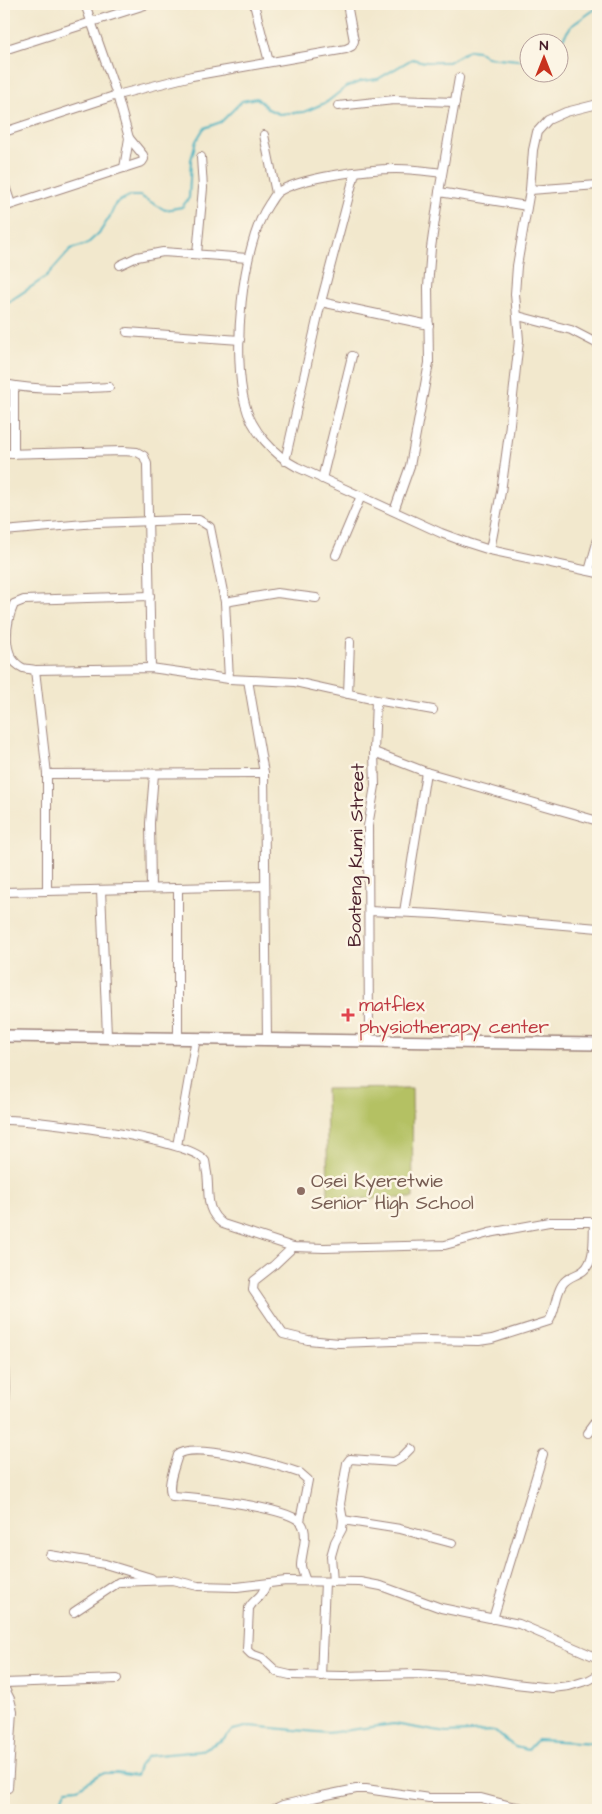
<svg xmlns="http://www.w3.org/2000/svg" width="602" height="1814" font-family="'Architects Daughter',sans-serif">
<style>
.green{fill:#b4c163;stroke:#7f7047}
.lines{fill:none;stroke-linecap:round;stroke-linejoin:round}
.stream{stroke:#44b1c1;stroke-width:2}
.street-casing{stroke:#9e847c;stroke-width:10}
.secondary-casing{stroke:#9e847c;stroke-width:14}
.street{stroke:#fff;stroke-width:8}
.secondary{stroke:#fff;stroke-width:11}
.health-dot{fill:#e0444e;stroke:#fcf5e5;stroke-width:2}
.education-dot{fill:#8d6e63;stroke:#fcf5e5;stroke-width:2}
.labels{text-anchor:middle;stroke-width:5;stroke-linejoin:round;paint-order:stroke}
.street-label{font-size:19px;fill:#4a1f2b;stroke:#fcf5e5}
.health-label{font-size:19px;fill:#be3a42;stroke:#fcf5e5;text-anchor:start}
.education-label{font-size:19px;fill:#785e54;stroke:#fcf5e5;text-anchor:start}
</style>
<rect width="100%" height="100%" fill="#fcf5e5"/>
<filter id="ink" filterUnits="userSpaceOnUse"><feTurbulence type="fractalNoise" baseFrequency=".02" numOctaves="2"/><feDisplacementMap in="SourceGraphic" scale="10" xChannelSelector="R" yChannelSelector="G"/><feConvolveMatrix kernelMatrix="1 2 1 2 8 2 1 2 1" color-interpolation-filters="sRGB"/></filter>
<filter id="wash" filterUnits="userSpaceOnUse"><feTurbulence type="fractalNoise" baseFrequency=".0096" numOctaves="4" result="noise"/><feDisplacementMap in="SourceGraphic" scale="20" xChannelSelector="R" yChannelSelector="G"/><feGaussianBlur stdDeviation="1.12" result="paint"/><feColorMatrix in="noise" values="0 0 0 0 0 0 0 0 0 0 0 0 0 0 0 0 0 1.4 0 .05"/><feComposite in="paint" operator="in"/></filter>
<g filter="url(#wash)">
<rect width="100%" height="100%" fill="#f2e8cd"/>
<polygon class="green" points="412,1088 413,1198 328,1199 326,1089"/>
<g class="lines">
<g class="stream">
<polyline points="560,43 571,26 598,7"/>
<polyline points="4,305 46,277 71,249 87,244 100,232 109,218 116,203 130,196 140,196 165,210 182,207 189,198 191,160 196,141 204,128 221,122 242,101 257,98 268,109 279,114 304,112 327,102 346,87 362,81 378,79 412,59 425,62 449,62 469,50 478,51 487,57 530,61"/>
<polyline points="46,1810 57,1807 67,1789 78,1788 102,1773 117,1773 136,1776 139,1766 147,1756 200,1751 222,1740 233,1730 250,1726 328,1733 394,1724 446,1733 494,1731 515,1747 528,1750 537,1740 598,1743"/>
</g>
</g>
</g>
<g filter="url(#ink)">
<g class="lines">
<defs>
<g id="street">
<polyline points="85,4 117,95 129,138 124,168"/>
<polyline points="254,4 269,62"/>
<polyline points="4,50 148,4"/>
<polyline points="338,106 394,100 455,102"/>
<polyline points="4,132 117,95 192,76 346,49 352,46 354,41 347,4"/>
<polyline points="264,135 276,193"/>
<path d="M442 173C427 171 411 169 396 169 368 169 301 177 278 192 274 195 272 200 269 204 241 245 232 357 245 404 251 430 274 455 297 467L441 533 468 543 490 550 598 573"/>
<polyline points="4,183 11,204"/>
<polyline points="530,190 598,185"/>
<polyline points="439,192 527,206"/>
<polyline points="4,207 142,162 144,159 143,155 129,138"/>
<polyline points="197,254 203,188 201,157"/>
<polyline points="120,265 137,257 163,252 248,258"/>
<polyline points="321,302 429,325"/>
<polyline points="518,316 571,330 598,344"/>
<polyline points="127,332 240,340"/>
<path d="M4 384C38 391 74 389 109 387"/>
<polyline points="4,454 123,451 137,452 144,456 147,464 151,668"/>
<polyline points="14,454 14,387"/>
<polyline points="285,461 321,302 355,173"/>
<polyline points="322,479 352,356"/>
<polyline points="394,511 410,466 429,363 428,287 431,248 439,192 459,78"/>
<polyline points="4,531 96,523 183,520 199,520 210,527 225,602 229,679"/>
<polyline points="490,550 501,492 509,433 519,340 515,294 517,266 530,190 533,150 537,132 548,120 566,112 598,104"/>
<polyline points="336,555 361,496"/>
<polyline points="589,571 598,539"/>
<path d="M150 596 24 600 14 604C6 622 0 657 23 668 26 669 31 669 35 670L151 668 229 679 295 682 376 700 433 710"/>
<polyline points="225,602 277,593 316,598"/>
<polyline points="35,670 47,774 47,890"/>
<polyline points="248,680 264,773 267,1039"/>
<polyline points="348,694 350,642"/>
<polyline points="374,752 426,772 598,821"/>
<polyline points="47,774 264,773"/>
<polyline points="151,888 150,823 154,774"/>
<polyline points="101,890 107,1036"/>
<polyline points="4,892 265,886"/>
<polyline points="369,911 436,914 598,928"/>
<polyline points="404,912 426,772"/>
<polyline points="178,1037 178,888"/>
<polyline points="369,1041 368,826 375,786 374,752 376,700"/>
<path d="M4 1120C33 1119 192 1139 205 1161 206 1164 206 1169 207 1173 210 1194 204 1210 223 1224L293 1247 324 1248 445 1245 489 1233 549 1222H598"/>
<polyline points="177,1146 196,1038"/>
<path d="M293 1247 273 1266 254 1281 253 1290 283 1334 308 1340 339 1343 422 1340 479 1341 492 1339 549 1321C556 1310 555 1296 562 1285 567 1276 577 1276 584 1270 596 1260 593 1236 594 1222"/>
<polyline points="4,1367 5,1387 4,1402"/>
<polyline points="587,1433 598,1418"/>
<polyline points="343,1520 400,1529 452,1543"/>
<path d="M300 1521 308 1480 300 1473C280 1466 193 1440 178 1455 175 1466 166 1486 172 1496 194 1497 292 1507 302 1524 309 1535 301 1554 301 1566 302 1571 304 1576 306 1581"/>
<polyline points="50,1555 105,1564 151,1578"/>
<polyline points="333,1582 331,1556 335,1542 342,1529 343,1520 340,1504 347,1463 350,1459 394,1462 401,1458 410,1449"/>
<path d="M266 1584C261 1600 256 1596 249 1608L247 1650 251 1654 262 1658 277 1672 290 1675 343 1676 418 1674 479 1678 515 1684 552 1688 569 1686 589 1680 598 1675"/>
<polyline points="74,1612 119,1582 172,1580 198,1586 237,1587 286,1581 360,1582 381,1586 441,1608 519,1624 598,1658"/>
<polyline points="493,1619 543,1454"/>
<polyline points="321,1676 325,1582"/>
<polyline points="4,1683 117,1679"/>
<polyline points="4,1687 10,1699 13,1711 8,1788"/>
<polyline points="272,1810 283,1805 317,1797 356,1789 366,1789 429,1798 481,1798 511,1806 535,1810"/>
</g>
<polyline id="secondary" points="4,1036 598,1044"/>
</defs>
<use href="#street" class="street-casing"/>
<use href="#secondary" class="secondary-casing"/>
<use href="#street" class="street"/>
<use href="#secondary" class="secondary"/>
</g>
</g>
<path class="health-dot" d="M345.5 1007.5h5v5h5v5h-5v5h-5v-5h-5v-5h5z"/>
<circle class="education-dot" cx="301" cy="1191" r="5"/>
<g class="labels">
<g class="street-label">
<text transform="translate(355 855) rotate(-89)" y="7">Boateng Kumi Street</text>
</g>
<g class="health-label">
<text x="359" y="1011">matflex<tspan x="359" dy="22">physiotherapy center</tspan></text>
</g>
<g class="education-label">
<text x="311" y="1187">Osei Kyeretwie<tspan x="311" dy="22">Senior High School</tspan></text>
</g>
</g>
<rect width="602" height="1814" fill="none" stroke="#fcf5e5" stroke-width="20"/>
<g transform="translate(544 58)"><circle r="24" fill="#fcf5e5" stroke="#b59f9b"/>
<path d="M0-4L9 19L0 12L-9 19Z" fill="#c8321e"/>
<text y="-8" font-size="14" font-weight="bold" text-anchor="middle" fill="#4a1f2b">N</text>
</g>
</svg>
